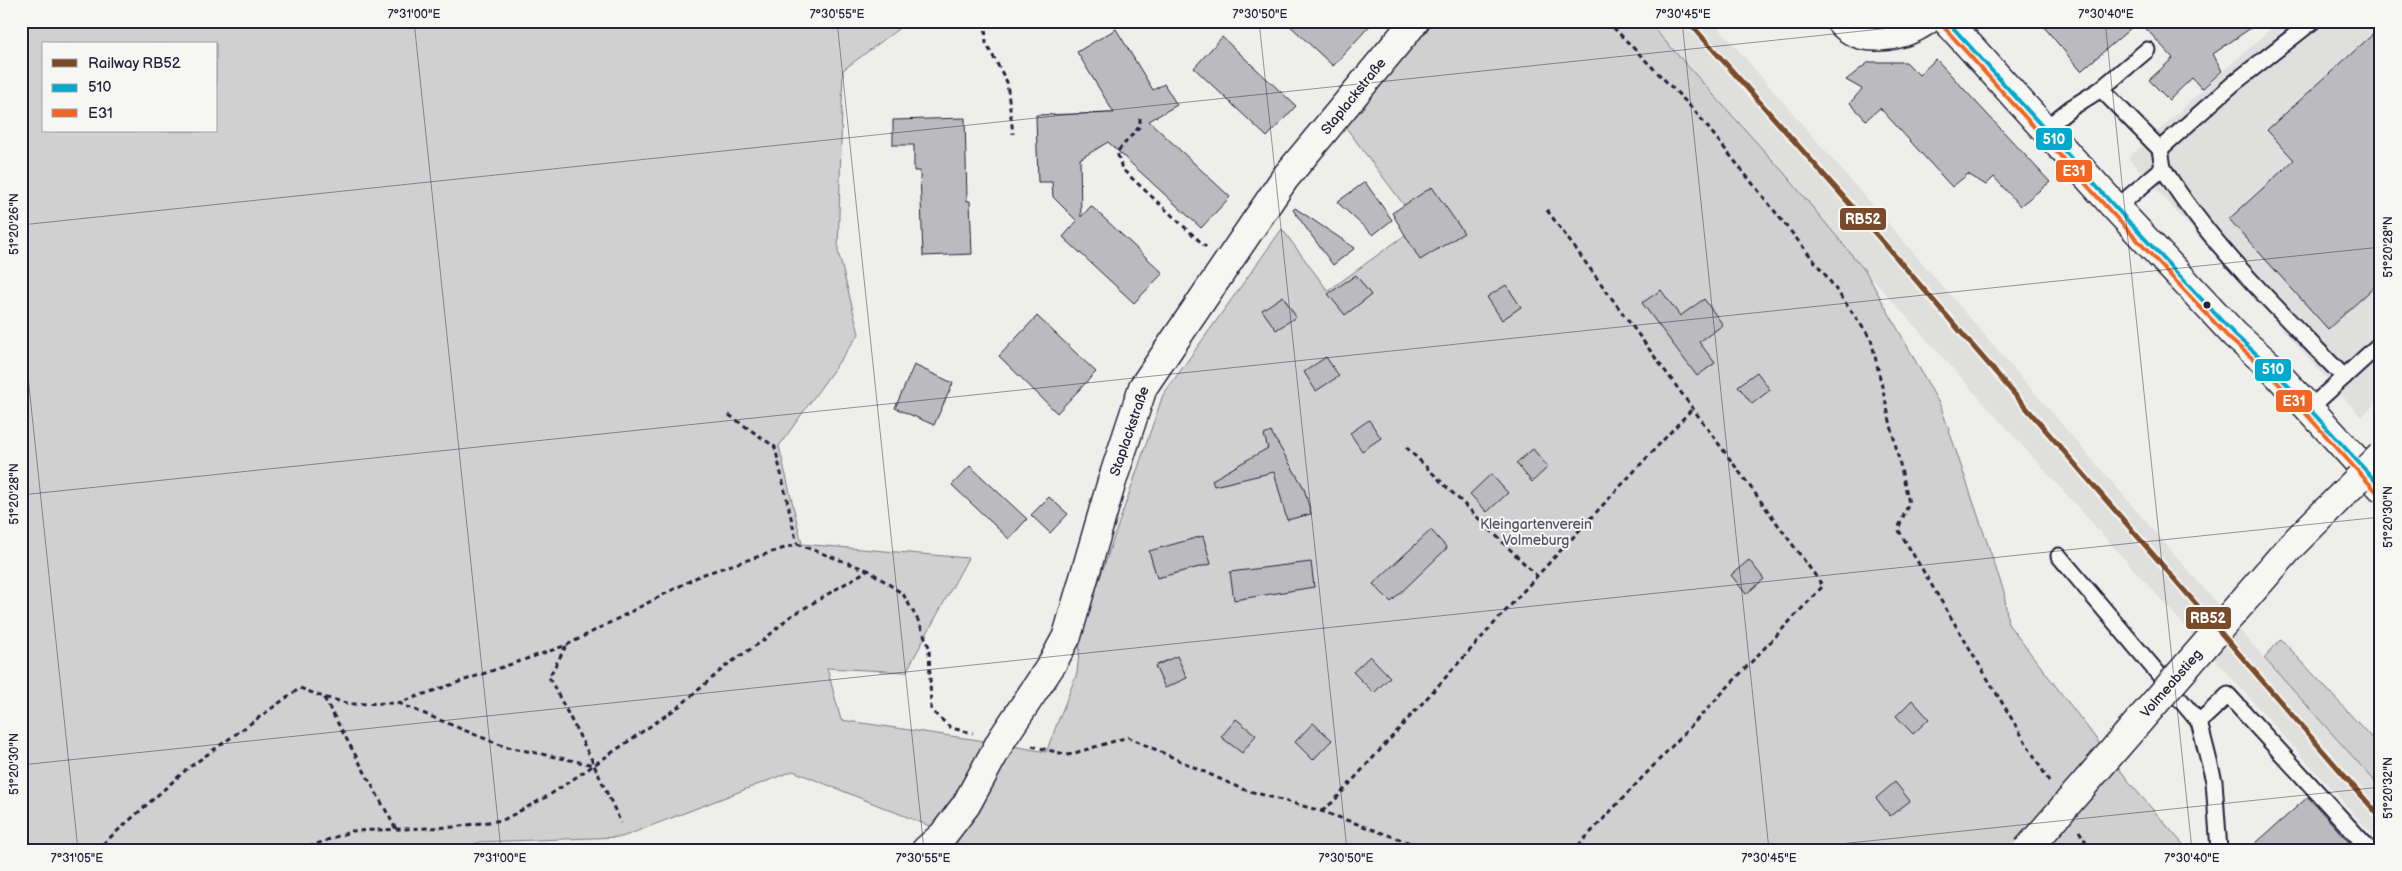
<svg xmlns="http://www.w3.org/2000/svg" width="2402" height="871" font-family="'Balsamiq Sans',sans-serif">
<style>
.built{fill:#dfdfde}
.green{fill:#d0d0d1;stroke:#797986;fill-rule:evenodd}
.building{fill:#bbbbbf;stroke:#22223b}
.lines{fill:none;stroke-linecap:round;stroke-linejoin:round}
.service-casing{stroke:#22223b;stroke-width:19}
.minor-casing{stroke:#22223b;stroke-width:31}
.tertiary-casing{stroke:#22223b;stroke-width:31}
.path{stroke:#22223b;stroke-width:3;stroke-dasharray:5 4;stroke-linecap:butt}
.service{stroke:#f6f6f2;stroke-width:15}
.minor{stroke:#f6f6f2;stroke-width:28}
.tertiary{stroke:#f6f6f2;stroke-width:28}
.primary-bridge-casing{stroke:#22223b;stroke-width:31;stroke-linecap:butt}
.primary-bridge{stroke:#f6f6f2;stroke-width:28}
.bus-1-casing{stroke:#f6f6f2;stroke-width:8}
.bus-2-casing{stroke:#f6f6f2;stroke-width:8}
.bus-1{stroke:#00a9ce;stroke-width:4}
.bus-2{stroke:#f26522;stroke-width:4}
.rail-1-casing{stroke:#f6f6f2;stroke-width:9}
.rail-1{stroke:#7a4b2a;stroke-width:5}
.ticks{fill:none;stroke:#22223b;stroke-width:1;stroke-opacity:0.45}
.bus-dot{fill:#22223b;stroke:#f6f6f2;stroke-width:2}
.labels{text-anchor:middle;stroke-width:4;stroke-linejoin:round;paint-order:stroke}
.street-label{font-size:14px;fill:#22223b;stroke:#f6f6f2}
.park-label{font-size:14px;fill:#565668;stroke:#f6f6f2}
.line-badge{stroke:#f6f6f2;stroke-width:2}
.badge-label{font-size:14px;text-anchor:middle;font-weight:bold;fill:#fff}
.neatline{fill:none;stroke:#22223b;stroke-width:2}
.ticks-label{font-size:12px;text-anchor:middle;fill:#22223b}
</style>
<rect width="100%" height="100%" fill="#eeeeeb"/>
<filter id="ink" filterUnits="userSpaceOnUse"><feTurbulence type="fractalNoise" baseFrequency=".02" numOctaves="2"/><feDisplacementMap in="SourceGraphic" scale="10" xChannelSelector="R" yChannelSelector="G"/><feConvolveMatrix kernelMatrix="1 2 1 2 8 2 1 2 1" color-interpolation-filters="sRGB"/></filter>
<g filter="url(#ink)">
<g class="built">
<polygon points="1647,21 1713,21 2264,658 2381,788 2381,844 1866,272 1785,174"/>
<polygon points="2279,21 2381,21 2381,398 2361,417 2128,158"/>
</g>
<g class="green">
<path d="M21 21H909L843 70 838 251 859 334 779 446 802 544 968 558 906 672 827 668 841 720 985 741 956 799 932 827 793 771 622 837 479 842 464 850H21ZM44 44H216V131H44Z"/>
<polygon points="1433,21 1647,21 1785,174 1866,272 1941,407 2004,592 2008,624 2134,788 2188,850 949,850 980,811 1013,746 1046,752 1077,673 1081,633 1163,395 1282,229 1328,291 1419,225 1344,125 1423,26"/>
<polygon points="2281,639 2381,748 2381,788 2264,658"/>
</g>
<g class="building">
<polygon points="1285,21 1374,21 1333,66"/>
<polygon points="2039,21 2261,21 2213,54 2222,71 2202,89 2192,78 2169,100 2149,80 2173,58 2139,21 2081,71"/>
<polygon points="2381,27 2381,281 2328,329 2229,219 2294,160 2267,130"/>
<polygon points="1116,29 1153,90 1164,84 1177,105 1149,121 1230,197 1201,228 1108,142 1080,159 1081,217 1091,206 1163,273 1134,303 1063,237 1077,221 1053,197 1052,182 1038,182 1036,115 1114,113 1077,52"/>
<polygon points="1222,37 1296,106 1267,137 1194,68"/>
<polygon points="1936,59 2050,182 2020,206 1994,177 1986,185 1968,174 1952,187 1880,108 1866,120 1850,103 1862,89 1846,80 1869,62 1906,62 1919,75"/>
<polygon points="965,118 967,201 970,201 972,254 923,256 920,171 914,171 914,145 893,145 893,120"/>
<polygon points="1365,182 1392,220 1373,235 1337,202"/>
<polygon points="1432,187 1464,233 1420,260 1392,213"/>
<polygon points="1295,208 1355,248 1333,265 1293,210"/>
<polygon points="1356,275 1371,295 1345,315 1328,294"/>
<polygon points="1506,285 1521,307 1502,320 1487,297"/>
<polygon points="1661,290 1680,316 1704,299 1723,325 1699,342 1715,363 1697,376 1642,303"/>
<polygon points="1283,296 1296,317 1276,330 1262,310"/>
<polygon points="1037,316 1096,372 1057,413 999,356"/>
<polygon points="1326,357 1339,376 1316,391 1304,372"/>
<polygon points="914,365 953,383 934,425 895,408"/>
<polygon points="1757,372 1770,390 1752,404 1738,386"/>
<polygon points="1369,420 1381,438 1362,451 1350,433"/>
<polygon points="1271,432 1304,488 1311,514 1287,520 1274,472 1214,486 1212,480 1268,448 1264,435"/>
<polygon points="1533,449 1548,467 1532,482 1516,463"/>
<polygon points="970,466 1027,519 1009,539 952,485"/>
<polygon points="1491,474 1508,493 1487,512 1470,494"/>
<polygon points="1049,497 1068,514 1050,533 1031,515"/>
<polygon points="1431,530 1447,548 1391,602 1373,584"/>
<polygon points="1203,536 1211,564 1157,578 1149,551"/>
<polygon points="1749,560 1764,579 1746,594 1731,575"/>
<polygon points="1311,562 1314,587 1234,600 1230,572"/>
<polygon points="1177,656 1187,678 1165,688 1155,666"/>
<polygon points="1370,656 1390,677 1374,693 1353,672"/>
<polygon points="1912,700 1929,719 1913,734 1896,716"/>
<polygon points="1236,719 1256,735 1242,753 1221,737"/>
<polygon points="1313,723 1332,740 1313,760 1295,742"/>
<polygon points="1895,782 1910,801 1890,816 1876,798"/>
<polygon points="2308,797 2356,850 2248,850"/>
</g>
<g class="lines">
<defs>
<g id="service">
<polyline points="2101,89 2160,149"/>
<polyline points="2045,129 2071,108 2101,89 2147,50"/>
<path d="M2163 168C2209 244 2281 312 2344 377"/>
<polyline points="2116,208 2163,168 2160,149 2234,83 2313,21"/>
<polyline points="2309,409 2381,343"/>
<polyline points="2059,556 2199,722 2228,695 2370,850"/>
<polyline points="2199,722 2214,781 2219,850"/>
</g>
<g id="minor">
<path d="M1840 21C1861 46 1902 37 1926 21"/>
<polyline points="926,850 943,835 966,805 1002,739 1052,664 1067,636 1112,481 1143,387 1285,178 1415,21"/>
</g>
<polyline id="tertiary" points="1947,21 2116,208 2235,335 2270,366 2381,487"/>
</defs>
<use href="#service" class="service-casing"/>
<use href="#minor" class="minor-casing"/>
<use href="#tertiary" class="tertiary-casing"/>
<g class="path">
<polyline points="985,21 986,43 1007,82 1013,134"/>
<polyline points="1607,21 1694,110 1827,277 1871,339 1909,503 1898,529 2049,781"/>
<polyline points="1140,118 1140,126 1117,152 1122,169 1206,247"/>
<polyline points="1547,210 1823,586 1574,850"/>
<polyline points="729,415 775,447 797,544"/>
<polyline points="1406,447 1537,576"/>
<polyline points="566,646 549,677 594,764"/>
<polyline points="324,698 396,829"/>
<polyline points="398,703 503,746 594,765 621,823"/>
<polyline points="1032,746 1068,755 1128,737 1242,789 1321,811 1430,850"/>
<polyline points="1322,811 1334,801 1537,576 1692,409"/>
<polyline points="2079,831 2091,850"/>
<polyline points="96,850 187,769 300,688 323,697 351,704 398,703 567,645 701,575 797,544 867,570"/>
<polyline points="300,850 352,831 453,827 503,820 548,796 594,765 681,705 727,665 764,640 788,618 868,570 903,594 919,622 929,647 931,710 951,728 973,733"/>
</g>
<use href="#service" class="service"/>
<use href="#minor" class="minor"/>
<use href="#tertiary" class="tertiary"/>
<defs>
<polyline id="primary-bridge" points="2027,850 2291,546 2381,456"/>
</defs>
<use href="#primary-bridge" class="primary-bridge-casing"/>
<use href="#primary-bridge" class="primary-bridge"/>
<defs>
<polyline id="bus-1" points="1947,21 2116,208 2235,335 2270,366 2381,487"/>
<polyline id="bus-2" points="1942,25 2111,212 2230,339 2266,370 2376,491"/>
</defs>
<use href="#bus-1" class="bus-1-casing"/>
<use href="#bus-2" class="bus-2-casing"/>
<use href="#bus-1" class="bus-1"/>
<use href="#bus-2" class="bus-2"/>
<defs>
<polyline id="rail-1" points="1688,21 1863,219 2381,818"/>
</defs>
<use href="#rail-1" class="rail-1-casing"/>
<use href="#rail-1" class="rail-1"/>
</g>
</g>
<path class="ticks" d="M414 21 501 850M837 21 924 850M1259 21 1347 850M1682 21 1769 850M2105 21 2192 850M21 225 1957 21M21 310 78 850M21 495 2381 247M21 765 2381 517M1783 850 2381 787"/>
<circle class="bus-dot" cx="2207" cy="305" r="4.5"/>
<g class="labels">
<g class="street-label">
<text transform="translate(1353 96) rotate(-51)" y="5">Staplackstraße</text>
<text transform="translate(1129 431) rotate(-71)" y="5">Staplackstraße</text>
<text transform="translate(2171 683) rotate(-49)" y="5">Volmeabstieg</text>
</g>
<g class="park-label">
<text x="1536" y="529">Kleingartenverein<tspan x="1536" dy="16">Volmeburg</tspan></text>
</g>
</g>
<g class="line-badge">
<rect x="2035" y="127" width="38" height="24" rx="5" fill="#00a9ce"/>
<rect x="2055" y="159" width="38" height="24" rx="5" fill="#f26522"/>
<rect x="1839" y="207" width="48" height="24" rx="5" fill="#7a4b2a"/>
<rect x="2254" y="358" width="38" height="24" rx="5" fill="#00a9ce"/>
<rect x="2275" y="389" width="38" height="24" rx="5" fill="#f26522"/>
<rect x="2185" y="606" width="47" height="24" rx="5" fill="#7a4b2a"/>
</g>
<g class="badge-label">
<text x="2054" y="144">510</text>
<text x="2074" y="176">E31</text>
<text x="1863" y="224">RB52</text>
<text x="2273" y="374">510</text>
<text x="2294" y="406">E31</text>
<text x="2208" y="623">RB52</text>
</g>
<rect width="2402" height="871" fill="none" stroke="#f6f6f2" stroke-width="55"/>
<rect x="42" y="42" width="175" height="90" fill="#f6f6f2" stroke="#a1a1a9"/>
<rect x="52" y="59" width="25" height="8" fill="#7a4b2a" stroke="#a1a1a9"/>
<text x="88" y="68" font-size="15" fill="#22223b">Railway RB52</text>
<rect x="52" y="84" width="25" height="8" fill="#00a9ce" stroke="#a1a1a9"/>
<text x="88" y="92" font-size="15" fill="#22223b">510</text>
<rect x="52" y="109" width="25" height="8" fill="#f26522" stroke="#a1a1a9"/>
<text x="88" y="118" font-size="15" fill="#22223b">E31</text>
<rect x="28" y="28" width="2346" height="816" class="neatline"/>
<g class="ticks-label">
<text x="414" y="18">7°31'00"E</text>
<text x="837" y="18">7°30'55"E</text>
<text x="1260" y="18">7°30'50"E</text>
<text x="1683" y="18">7°30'45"E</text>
<text x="2106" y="18">7°30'40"E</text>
<text transform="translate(14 224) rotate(-90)" y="4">51°20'26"N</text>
<text transform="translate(2388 247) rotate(-90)" y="4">51°20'28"N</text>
<text transform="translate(14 494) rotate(-90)" y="4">51°20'28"N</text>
<text transform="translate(2388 517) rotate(-90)" y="4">51°20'30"N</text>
<text transform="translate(14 764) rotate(-90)" y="4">51°20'30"N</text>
<text transform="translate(2388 788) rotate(-90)" y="4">51°20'32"N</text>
<text x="77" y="862">7°31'05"E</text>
<text x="500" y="862">7°31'00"E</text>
<text x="923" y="862">7°30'55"E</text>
<text x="1346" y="862">7°30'50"E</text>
<text x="1769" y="862">7°30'45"E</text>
<text x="2192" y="862">7°30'40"E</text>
</g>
</svg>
